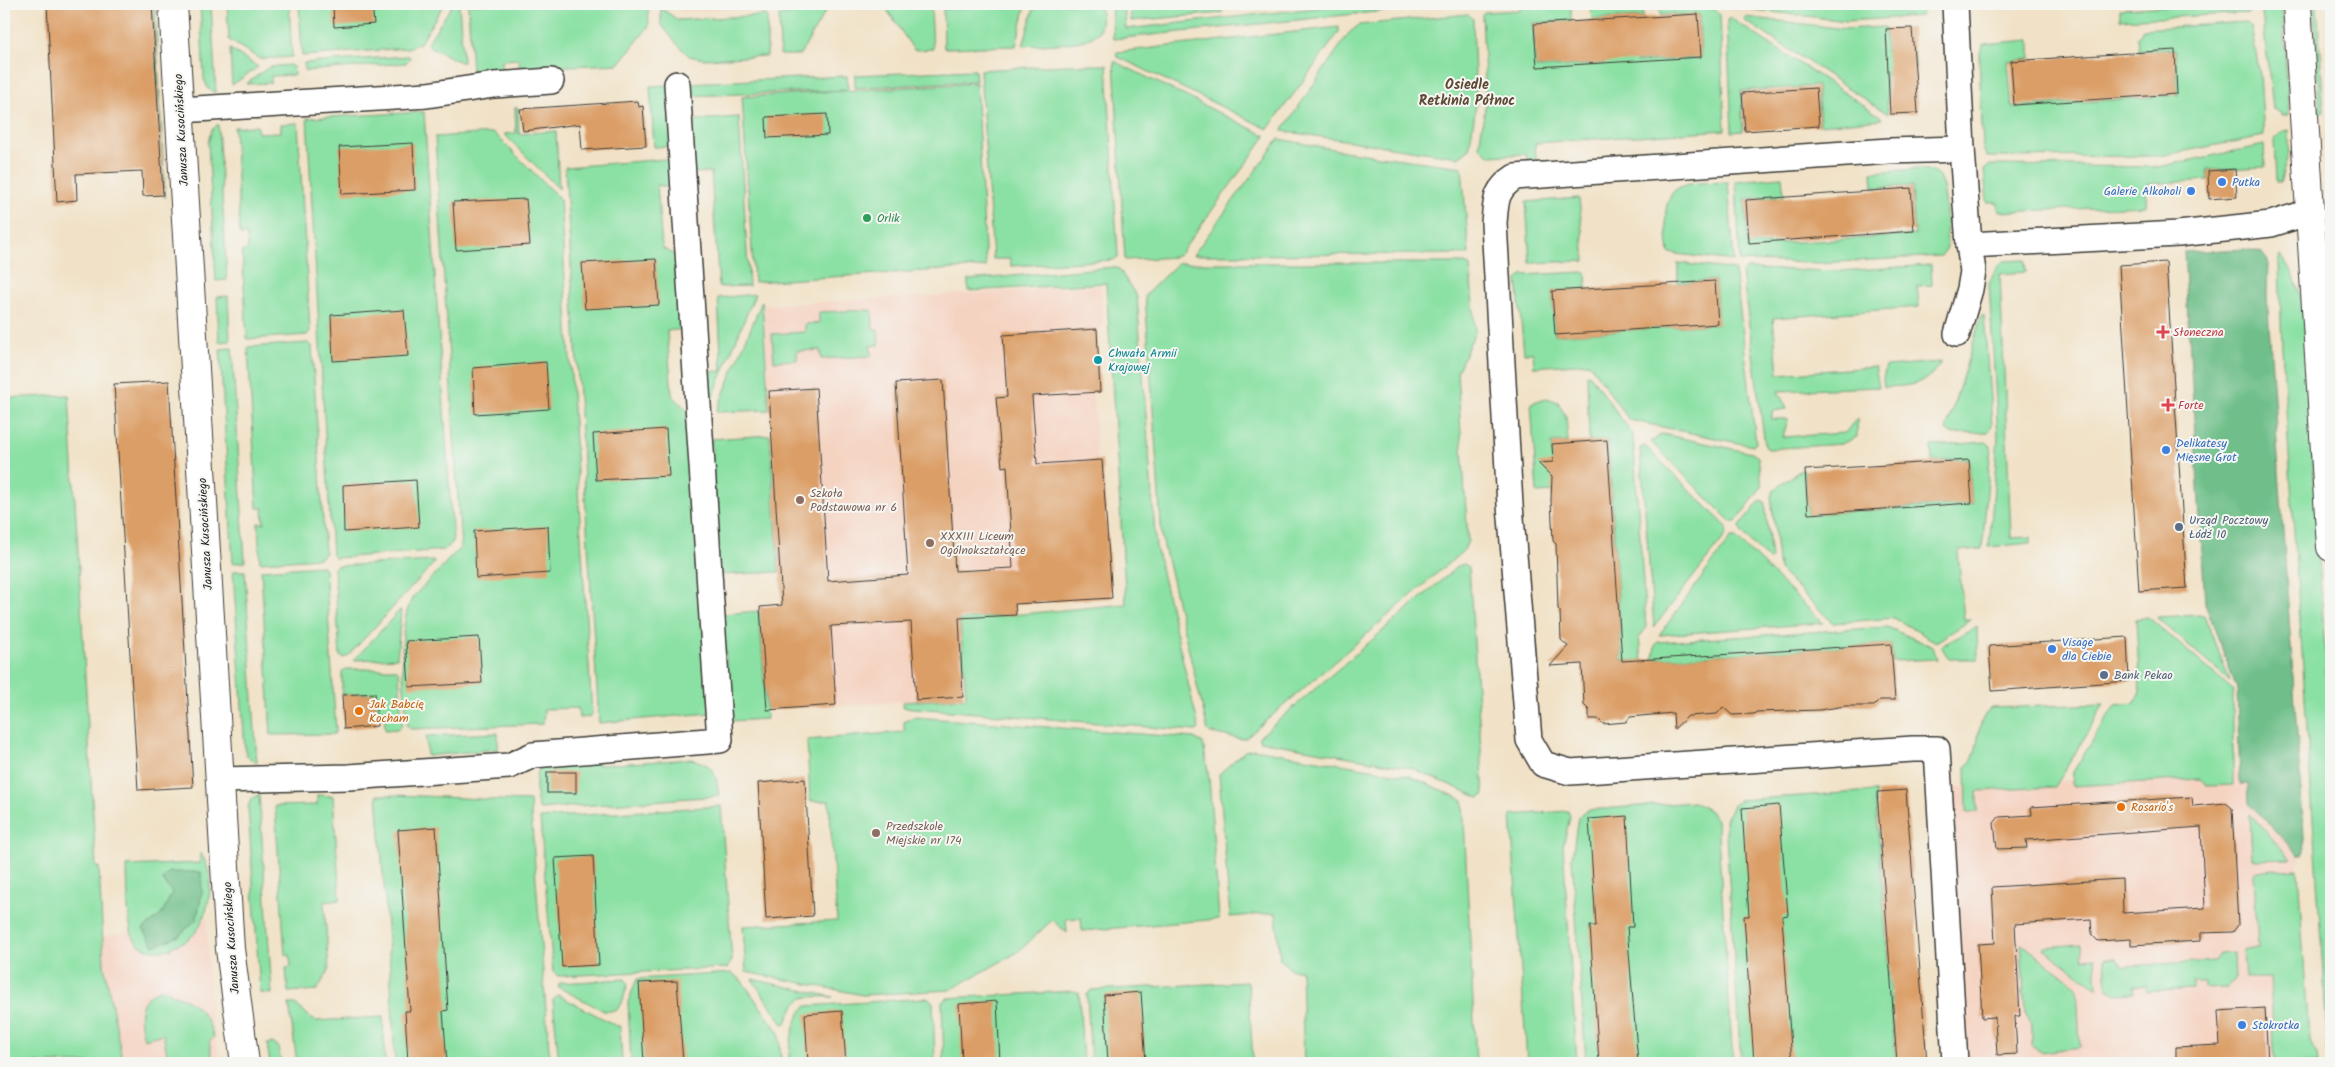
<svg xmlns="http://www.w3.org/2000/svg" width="2335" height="1067" font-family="Kalam,sans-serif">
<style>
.built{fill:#f5d3c1}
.green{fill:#8be1a4;stroke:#547e60}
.forest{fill:#70bf8a;stroke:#466e53}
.building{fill:#db9e66}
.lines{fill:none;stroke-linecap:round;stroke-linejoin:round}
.street-casing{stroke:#3c3a36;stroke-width:28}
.secondary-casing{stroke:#3c3a36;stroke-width:30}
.street{stroke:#fff;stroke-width:25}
.secondary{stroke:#fff;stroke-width:28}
.shop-dot{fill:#3f7fe0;stroke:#f6f6f2;stroke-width:2}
.leisure-dot{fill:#2e9e5b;stroke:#f6f6f2;stroke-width:2}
.health-dot{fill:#e0444e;stroke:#f6f6f2;stroke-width:2}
.culture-dot{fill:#0f9aa8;stroke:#f6f6f2;stroke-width:2}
.education-dot{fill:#8d6e63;stroke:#f6f6f2;stroke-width:2}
.service-dot{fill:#5c6f8a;stroke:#f6f6f2;stroke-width:2}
.food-dot{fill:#e8710a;stroke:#f6f6f2;stroke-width:2}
.labels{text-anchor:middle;stroke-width:4;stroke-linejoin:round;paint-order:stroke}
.street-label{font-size:12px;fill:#1c1c1c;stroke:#f6f6f2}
.shop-label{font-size:12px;fill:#366cbe;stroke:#f6f6f2;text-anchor:start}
.leisure-label{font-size:12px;fill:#27864d;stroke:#f6f6f2;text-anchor:start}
.health-label{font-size:12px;fill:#be3a42;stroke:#f6f6f2;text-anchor:start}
.culture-label{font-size:12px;fill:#0d838f;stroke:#f6f6f2;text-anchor:start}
.education-label{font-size:12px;fill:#785e54;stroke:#f6f6f2;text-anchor:start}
.service-label{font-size:12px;fill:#4e5e75;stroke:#f6f6f2;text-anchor:start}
.food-label{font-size:12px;fill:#c56008;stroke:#f6f6f2;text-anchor:start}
.neighbourhood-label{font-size:14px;font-weight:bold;fill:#5f4a36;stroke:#f6f6f2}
</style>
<rect width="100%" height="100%" fill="#f6f6f2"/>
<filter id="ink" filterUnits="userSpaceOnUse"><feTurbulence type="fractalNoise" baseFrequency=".02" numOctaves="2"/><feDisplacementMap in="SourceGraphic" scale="10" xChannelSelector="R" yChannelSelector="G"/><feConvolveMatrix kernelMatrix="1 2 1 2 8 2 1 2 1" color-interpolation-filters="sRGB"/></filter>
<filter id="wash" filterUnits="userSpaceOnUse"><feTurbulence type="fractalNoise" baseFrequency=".0096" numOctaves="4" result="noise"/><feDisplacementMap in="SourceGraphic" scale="20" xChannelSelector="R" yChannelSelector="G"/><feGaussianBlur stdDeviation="1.12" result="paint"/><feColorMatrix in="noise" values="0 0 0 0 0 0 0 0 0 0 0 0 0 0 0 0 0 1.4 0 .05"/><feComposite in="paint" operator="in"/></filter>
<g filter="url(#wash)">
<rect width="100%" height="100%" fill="#f1e2c7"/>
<g class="built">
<polygon points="680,4 766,4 766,8 680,11"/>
<polygon points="1101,286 1103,328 1097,329 1100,392 1093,392 1097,460 1102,460 1112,598 1016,604 1016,615 959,618 964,698 767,710 760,607 782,605 764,305"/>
<polygon points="2295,765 2302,852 2295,874 2308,1051 2315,1063 1965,1063 1947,788"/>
<polygon points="208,919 207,932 210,1015 221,1063 116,1063 93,938"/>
</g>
<g class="green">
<polygon points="153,4 155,4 165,198"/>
<polygon points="200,4 211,4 216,93 208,89 204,79"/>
<polygon points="227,4 289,4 292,57 260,59 229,40"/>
<polygon points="299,4 444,4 420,43 408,48 302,56"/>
<polygon points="453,4 459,4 463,62 460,62 430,47 428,42"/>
<polygon points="468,4 648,4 649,26 619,64 519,68 519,59 502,60 502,69 472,71"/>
<polygon points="883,4 931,8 933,49 914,50"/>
<polygon points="1026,4 1016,46 944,48 943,9"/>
<path d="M1035 4H1100C1101 12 1103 23 1099 31 1091 46 1040 44 1023 46Z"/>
<polygon points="1111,4 1124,4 1126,29 1352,4 1453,4 1113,39"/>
<polygon points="1130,4 1222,4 1222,13 1131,21"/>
<path d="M1548 4H1571V21L1533 23 1536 68 1603 64V58L1636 56V62L1701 58 1699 14 1660 15V4C1678 4 1709 0 1720 15L1725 130 1535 143 1536 160H1527L1526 154 1490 156 1479 147 1486 101 1482 14 1485 12 1519 10 1521 6Z"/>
<polygon points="1589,4 1642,4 1643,17 1592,19"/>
<polygon points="1727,4 1921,4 1922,16 1847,21 1731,7"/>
<polygon points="2201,4 2252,4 2252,9 2248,13 2120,20 2120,9"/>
<polygon points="2261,4 2282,4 2289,115 2283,115 2273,108"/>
<polygon points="2313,4 2317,4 2324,112 2320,113"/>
<polygon points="824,7 828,7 800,55 780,55 779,16"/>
<polygon points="661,8 678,20 767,15 767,56 704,59 689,56 676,43 661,24"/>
<polygon points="1468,14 1473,19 1476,106 1469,150 1458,157 1282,131 1349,33 1359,25"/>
<polygon points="1745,17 1845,29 1885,27 1886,52 1914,51 1916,69 1886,74 1888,114 1744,20"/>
<polygon points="1730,18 1880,116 1882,119 1820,125 1817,86 1741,91 1743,131 1732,132 1727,20"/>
<polygon points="2246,22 2251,27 2260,75 2264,136 2159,156 1987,157 1983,149 1979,55 1984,44 2030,40 2030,59 2008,61 2012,107 2178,95 2175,49 2139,51 2138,37 2143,29"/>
<polygon points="1339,27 1339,32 1268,129 1116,56 1117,52"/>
<polygon points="230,49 258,67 232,85"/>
<polygon points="409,56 410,58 406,63 305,71 304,63"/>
<polygon points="1114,61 1266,136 1181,253 1175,257 1125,260"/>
<polygon points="290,65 293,67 294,75 271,76 271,83 246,84 269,67"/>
<polygon points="1065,65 1107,65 1118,257 1113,260 1011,266 1010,259 993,259 980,70"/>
<polygon points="975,70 976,81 855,88 855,75"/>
<polygon points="847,76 848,90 688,96 687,83"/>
<polygon points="976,83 986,267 754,282 742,97"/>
<polygon points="671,85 674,146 654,147 650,86"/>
<polygon points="515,107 518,108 519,134 556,131 559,189 504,134 516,133"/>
<polygon points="424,112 453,542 444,550 335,558 332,555 307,118"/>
<polygon points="739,117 749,286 719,287 711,172 692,173 689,129 696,120"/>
<polygon points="298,123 310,331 307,335 247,339 242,251 248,250 247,235 240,235 234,127 257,126 258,133 281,132 281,124"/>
<polygon points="218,124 227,280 216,281 208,143 211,131"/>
<polygon points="2289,130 2289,151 2280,183 2276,182 2274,140 2281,132"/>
<path d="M494 133 560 199 592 714 590 717 579 718 578 708 544 709 543 724 411 729 407 726C405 687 395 634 412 598L461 547 435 137Z"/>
<polygon points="1279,139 1349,152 1462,167 1469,254 1193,255"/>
<polygon points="2264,145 2265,167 2207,170 2208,180 2147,184 2146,206 1999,212 1997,202 1987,202 1984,170 1990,165 2158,167"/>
<polygon points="666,159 675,164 677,189 657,185 662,248 681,258 686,329 667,331 672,395 691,414 710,713 599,723 565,167"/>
<path d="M1920 169C1926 170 1934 170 1938 175 1948 188 1946 231 1947 248L1941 256 1821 263 1740 261 1736 181 1782 177 1784 196 1745 199 1748 245 1915 235 1912 186 1873 188 1872 172Z"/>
<path d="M1728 182 1734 261 1669 253C1667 230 1656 190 1689 184 1701 182 1715 183 1728 182Z"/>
<polygon points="1579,198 1585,261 1530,263 1526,202"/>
<polygon points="2281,255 2293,274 2303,303 2331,750 2331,1063 2329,1063 2282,349 2279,263"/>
<polygon points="2025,260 2026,272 2000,274 2011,538 2031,537 2031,543 1989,547 1998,438 1989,283 1996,268 2003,261"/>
<polygon points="1178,263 1465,263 1470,266 1475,332 1457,372 1468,541 1464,550 1246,738 1242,739 1210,733 1208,731 1162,538 1145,295"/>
<polygon points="1678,263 1735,270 1756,443 1753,446 1629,420 1589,363 1534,367 1533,353 1524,353 1517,280 1522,275 1586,272 1587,289 1552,291 1555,335 1718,324 1715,280 1678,283"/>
<polygon points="1931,265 1932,285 1917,286 1919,307 1773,318 1778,374 1875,367 1879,387 1778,391 1787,409 1772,411 1772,419 1788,419 1783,437 1845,433 1857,418 1857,437 1841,444 1768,449 1765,445 1742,272 1747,269 1840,271"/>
<polygon points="1114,267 1119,269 1137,297 1156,547 1199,729 1196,731 903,707 903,702 965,698 966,695 960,620 1126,604 1106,283 968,291 968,280"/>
<polygon points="755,294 707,411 705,372 722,371 718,298"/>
<polygon points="228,296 230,341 219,342 217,297"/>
<polygon points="762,301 769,410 716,412"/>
<polygon points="872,310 873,329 878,329 879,345 870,346 871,356 821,359 820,350 797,351 797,360 774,361 772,334 805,332 805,324 819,323 819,312"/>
<polygon points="1984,315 1992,426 1988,432 1951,434 1946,430 1981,317"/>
<polygon points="308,343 312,346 325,553 320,558 260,562 258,523 264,523 263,508 257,508 248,347"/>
<polygon points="232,348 245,562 233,563 220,349"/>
<path d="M1941 362C1926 386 1911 386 1884 387L1883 379 1886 366Z"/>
<polygon points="1587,374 1590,375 1633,435 1646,628 1639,638 1642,660 1622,661 1608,440 1589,441"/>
<polygon points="69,395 96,867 99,867 104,965 123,1063 4,1063 4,398"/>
<polygon points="1547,398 1558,402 1566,417 1568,442 1551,443 1553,463 1548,465 1549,474 1554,476 1554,492 1537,493 1531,403"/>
<polygon points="1662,434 1752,453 1758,457 1762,486 1736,522 1731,522 1651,442"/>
<polygon points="770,435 779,572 717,575 711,439"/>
<polygon points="1986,442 1991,446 1982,549 1958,551 1964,620 1971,620 1936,642 1894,618 1833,623 1779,570 1771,496 1775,489 1802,469 1804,470 1808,514 1972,504 1969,459 1932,461 1931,446"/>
<polygon points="1645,446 1727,527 1726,535 1654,627 1640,448"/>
<polygon points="1761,500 1765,502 1771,559 1769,561 1742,533 1740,526"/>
<polygon points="1731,538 1736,538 1823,623 1659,635"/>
<polygon points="434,561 434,563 348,656 343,658 340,656 334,568 336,566"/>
<polygon points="1464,564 1469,567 1484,795 1480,798 1411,768 1260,741 1258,738 1458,566"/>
<polygon points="323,566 325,569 336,731 334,734 271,735 261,570"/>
<polygon points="233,571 245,571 257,763 247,756 245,750"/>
<polygon points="400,610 401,611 397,658 354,660"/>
<polygon points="759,611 767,719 731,721 722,614"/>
<polygon points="2204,615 2230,681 2156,617"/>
<polygon points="2148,617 2233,690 2233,785 2208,786 2200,779 2072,786 2073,772 2115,705 2135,703 2140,693 2136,619"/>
<polygon points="1887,627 1933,647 1937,659 1893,661 1891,644 1653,659 1655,646 1658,642"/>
<polygon points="1977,627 1978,659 1949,659 1941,646"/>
<polygon points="346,669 396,669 399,672 402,725 399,729 385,730 384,711 377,711 375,693 342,695 342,672"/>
<path d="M2104 704 2055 787 1977 791V812H1967L1966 767C1983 752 1973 722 1991 708Z"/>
<polygon points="913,717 1194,738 1203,743 1209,778 1219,919 1082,931 1081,918 1066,919 1067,933 1052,920 1018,952 950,990 863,995 746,972 743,926 837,921 829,801 810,801 807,740 904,732 904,722"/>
<polygon points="498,733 498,749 427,756 426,736"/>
<polygon points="1254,749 1410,776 1463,800 1476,1063 1304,1063 1301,970 1292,970 1280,960 1276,913 1230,917 1219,774 1245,751"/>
<path d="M598 756 599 765 691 759C715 765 716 773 719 796L538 809C537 795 532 775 542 765Z"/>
<polygon points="1875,791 1896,1063 1741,1063 1725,820 1734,804 1739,800"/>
<polygon points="259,794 272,994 260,993 248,807 251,799"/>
<polygon points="317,795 333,796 340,900 324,902 329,970 317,990 288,992 286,968 291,967 290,955 285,955 275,806 317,805"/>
<path d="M377 795C429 795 479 800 530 801L550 1063H395L390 966Z"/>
<polygon points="1694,802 1710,811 1717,820 1733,1063 1586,1063 1572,858 1578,817 1588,810"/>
<polygon points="721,806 732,961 727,968 558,976 553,972 540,818"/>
<polygon points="1568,811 1570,817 1563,846 1577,1063 1527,1063 1511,815"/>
<polygon points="2250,814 2291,859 2256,860 2252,858"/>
<path d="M200 853C216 872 211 910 197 930 192 939 180 944 171 947L172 949C134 955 130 939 128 906 128 893 127 879 127 866L200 863Z"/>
<polygon points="2298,869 2309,1041 2318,1053 2319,1063 2275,1063 2270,978 2245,978 2243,949 2258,949 2254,874 2256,871"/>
<polygon points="2021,943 2077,986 2080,1047 2041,1052 2032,1046 2032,1025 2025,1013"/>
<polygon points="2082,944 2083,959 2095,958 2097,988 2044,949 2044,947"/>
<polygon points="2234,953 2235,979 2228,987 2204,988 2204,983 2192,983 2192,989 2146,992 2146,985 2134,986 2134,993 2116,994 2107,988 2105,958 2115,958 2124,966 2214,961 2219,954"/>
<polygon points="732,973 742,981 779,1033 781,1063 631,1063 628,1002 637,979"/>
<polygon points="625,979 628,984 622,1003 616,1011 604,1011 558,987 560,983"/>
<path d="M752 979 833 997C802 997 799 992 786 1023L783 1024Z"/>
<polygon points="1248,982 1253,1063 1091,1063 1087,995 1091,990"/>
<path d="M159 990 170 991V994C195 999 206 1014 214 1037L209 1042 214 1063H169L163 1034 144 1039C139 1018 136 999 159 990Z"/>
<polygon points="1074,991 1079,993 1083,1063 944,1063 942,1002 947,998"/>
<polygon points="558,995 617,1026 620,1026 622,1063 559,1063 553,1000"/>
<path d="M928 998 933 1002 935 1063H789C788 1050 794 1013 807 1006Z"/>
<polygon points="289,1004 295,1004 315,1021 383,1017 385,1063 297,1063"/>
<polygon points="272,1043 278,1046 281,1063 270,1063 267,1044"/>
</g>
<g class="forest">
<polygon points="2245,249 2261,252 2268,261 2267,296 2305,851 2303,855 2298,855 2249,803 2248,784 2240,784 2237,689 2205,603 2184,252"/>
<polygon points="169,872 201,872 202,892 197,919 179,936 154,946 143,929 161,915 172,893 162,879"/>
</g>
<g id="blocks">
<g class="building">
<polygon points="47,4 152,4 163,195 143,196 142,171 76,174 77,200 57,202"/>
<polygon points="333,4 372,4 374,24 334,27"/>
<polygon points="1698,14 1701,57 1537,67 1534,24"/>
<polygon points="1912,28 1918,113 1890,114 1886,29"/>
<polygon points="2175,50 2177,94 2014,105 2011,61"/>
<polygon points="1816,88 1819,126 1745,131 1742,93"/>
<polygon points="638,101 639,107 643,106 646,146 582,150 580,124 523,131 520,109"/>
<polygon points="827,114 828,135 767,138 766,117"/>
<polygon points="413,143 415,190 342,194 339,147"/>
<polygon points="2235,169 2237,197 2209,199 2208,171"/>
<polygon points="1911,188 1914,231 1749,243 1746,200"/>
<polygon points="526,199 530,245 456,250 453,202"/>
<polygon points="656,259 659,305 585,309 582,263"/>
<polygon points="2166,262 2187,588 2139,591 2119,265"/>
<polygon points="1715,281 1718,324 1555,335 1552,291"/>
<polygon points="404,310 408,356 333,361 331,315"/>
<polygon points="1097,329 1100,392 1032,396 1037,464 1102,460 1112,598 1015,604 1016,615 959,618 963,697 916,700 911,622 831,626 836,705 767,710 760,607 782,605 769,391 816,388 828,581 908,575 896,383 943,380 955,571 1013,568 1007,466 1002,467 996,398 1007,397 1003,335"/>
<polygon points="546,362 549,409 475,414 473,368"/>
<polygon points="169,381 193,787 138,790 114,384"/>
<polygon points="666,429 669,476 596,480 593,434"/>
<polygon points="1607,440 1622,661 1891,644 1895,700 1880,700 1874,706 1845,706 1820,710 1756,712 1754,714 1732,715 1723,707 1717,714 1688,716 1674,729 1673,713 1630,717 1626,722 1603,724 1598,719 1589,719 1589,710 1584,705 1582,664 1550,666 1568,646 1561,640 1560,611 1558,609 1556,544 1553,541 1551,500 1552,477 1538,463 1553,462 1552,444"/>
<polygon points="1969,460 1972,503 1808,514 1805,470"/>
<polygon points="416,480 419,527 344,532 343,485"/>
<polygon points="548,526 550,573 476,578 474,531"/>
<polygon points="479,637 482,683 409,687 406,641"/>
<polygon points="2127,637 2129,681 1992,691 1989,646"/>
<polygon points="375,693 377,726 344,729 342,695"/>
<rect x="547" y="772" width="29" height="21"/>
<polygon points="805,779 813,916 766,919 758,783"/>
<polygon points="1906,790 1927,1063 1897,1063 1877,792"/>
<polygon points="2192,797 2193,806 2226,803 2232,808 2238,925 2233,932 2200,933 2200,941 2131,945 2131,939 2098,941 2092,935 2091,919 2015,924 2020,1016 2015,1016 2017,1054 1997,1055 1995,1017 1982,1018 1978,944 1995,943 1992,887 2122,879 2123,913 2205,908 2201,827 2026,840 2027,848 1997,849 1994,823 1999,817 2032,815 2031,807"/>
<polygon points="1779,805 1788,915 1782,916 1792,1063 1754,1063 1744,916 1749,916 1742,808"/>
<polygon points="1627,816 1633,927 1627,927 1638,1063 1599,1063 1590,926 1596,926 1589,819"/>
<polygon points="436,827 448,1010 443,1011 447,1063 408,1063 405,1011 410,1011 398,830"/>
<polygon points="593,856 599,965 562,967 555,858"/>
<polygon points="677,981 683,1063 644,1063 639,983"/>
<polygon points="1141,992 1146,1063 1108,1063 1104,995"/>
<polygon points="997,1001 1000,1063 962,1063 959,1004"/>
<polygon points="2265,1008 2268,1063 2176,1063 2176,1047 2220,1045 2218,1011"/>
<polygon points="842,1011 846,1063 808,1063 805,1014"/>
</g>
</g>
</g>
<g filter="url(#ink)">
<use href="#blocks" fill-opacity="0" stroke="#3c3a36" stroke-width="1"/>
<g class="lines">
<defs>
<g id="street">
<polyline points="1955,4 1962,149 1969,245 2178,234 2271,224 2310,212"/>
<polyline points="180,110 427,95 494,85 551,81"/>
<polyline points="1957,334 1970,289 1973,271 1969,245"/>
<polyline points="220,780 349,777 509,766 533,755 720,740 677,84"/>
<path d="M1955 1063 1937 749H1913L1570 772 1543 764 1529 740 1510 505 1494 223C1496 200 1495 190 1515 177L1889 151 1962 149"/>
</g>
<g id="secondary">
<polyline points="173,4 230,949 245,1063"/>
<polyline points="2297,4 2331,547"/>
</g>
</defs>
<use href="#street" class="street-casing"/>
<use href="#secondary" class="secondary-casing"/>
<use href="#street" class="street"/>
<use href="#secondary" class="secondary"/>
</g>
</g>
<g class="shop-dot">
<circle cx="2222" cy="182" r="5"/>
<circle cx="2191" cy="191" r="5"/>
<circle cx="2166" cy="450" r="5"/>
<circle cx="2052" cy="649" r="5"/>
<circle cx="2242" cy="1025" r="5"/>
</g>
<circle class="leisure-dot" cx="867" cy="218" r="5"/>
<g class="health-dot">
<path d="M2160.5 324.5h5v5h5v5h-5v5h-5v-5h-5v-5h5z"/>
<path d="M2165.5 397.5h5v5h5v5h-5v5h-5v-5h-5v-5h5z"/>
</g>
<circle class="culture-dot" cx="1098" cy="360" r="5"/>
<g class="education-dot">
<circle cx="800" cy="500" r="5"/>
<circle cx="930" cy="543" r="5"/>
<circle cx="876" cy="833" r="5"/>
</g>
<g class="service-dot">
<circle cx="2179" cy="527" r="5"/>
<circle cx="2104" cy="675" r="5"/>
</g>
<g class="food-dot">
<circle cx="359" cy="711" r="5"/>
<circle cx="2121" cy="807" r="5"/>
</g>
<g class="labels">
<g class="street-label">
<text transform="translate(181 130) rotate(-93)" y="4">Janusza Kusocińskiego</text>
<text transform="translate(205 534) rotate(-93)" y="4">Janusza Kusocińskiego</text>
<text transform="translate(231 938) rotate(-94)" y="4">Janusza Kusocińskiego</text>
</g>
<g class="shop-label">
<text x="2232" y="186">Putka</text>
<text x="2181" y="195" text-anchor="end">Galerie Alkoholi</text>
<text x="2176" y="447">Delikatesy<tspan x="2176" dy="14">Mięsne Grot</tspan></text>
<text x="2062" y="646">Visage<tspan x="2062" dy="14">dla Ciebie</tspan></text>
<text x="2252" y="1029">Stokrotka</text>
</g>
<g class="leisure-label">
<text x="877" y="222">Orlik</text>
</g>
<g class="health-label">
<text x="2173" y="336">Słoneczna</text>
<text x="2178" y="409">Forte</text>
</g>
<g class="culture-label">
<text x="1108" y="357">Chwała Armii<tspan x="1108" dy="14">Krajowej</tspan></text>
</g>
<g class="education-label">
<text x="810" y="497">Szkoła<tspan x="810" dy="14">Podstawowa nr 6</tspan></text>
<text x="940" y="540">XXXIII Liceum<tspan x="940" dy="14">Ogólnokształcące</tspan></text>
<text x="886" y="830">Przedszkole<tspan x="886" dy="14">Miejskie nr 174</tspan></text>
</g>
<g class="service-label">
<text x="2189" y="524">Urząd Pocztowy<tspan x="2189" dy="14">Łódź 10</tspan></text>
<text x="2114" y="679">Bank Pekao</text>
</g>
<g class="food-label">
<text x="369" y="708">Jak Babcię<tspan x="369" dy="14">Kocham</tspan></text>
<text x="2131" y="811">Rosario's</text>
</g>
<g class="neighbourhood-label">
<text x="1467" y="89">Osiedle<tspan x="1467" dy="16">Retkinia Północ</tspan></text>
</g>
</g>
<rect width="2335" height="1067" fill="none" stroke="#f6f6f2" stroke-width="20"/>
</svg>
